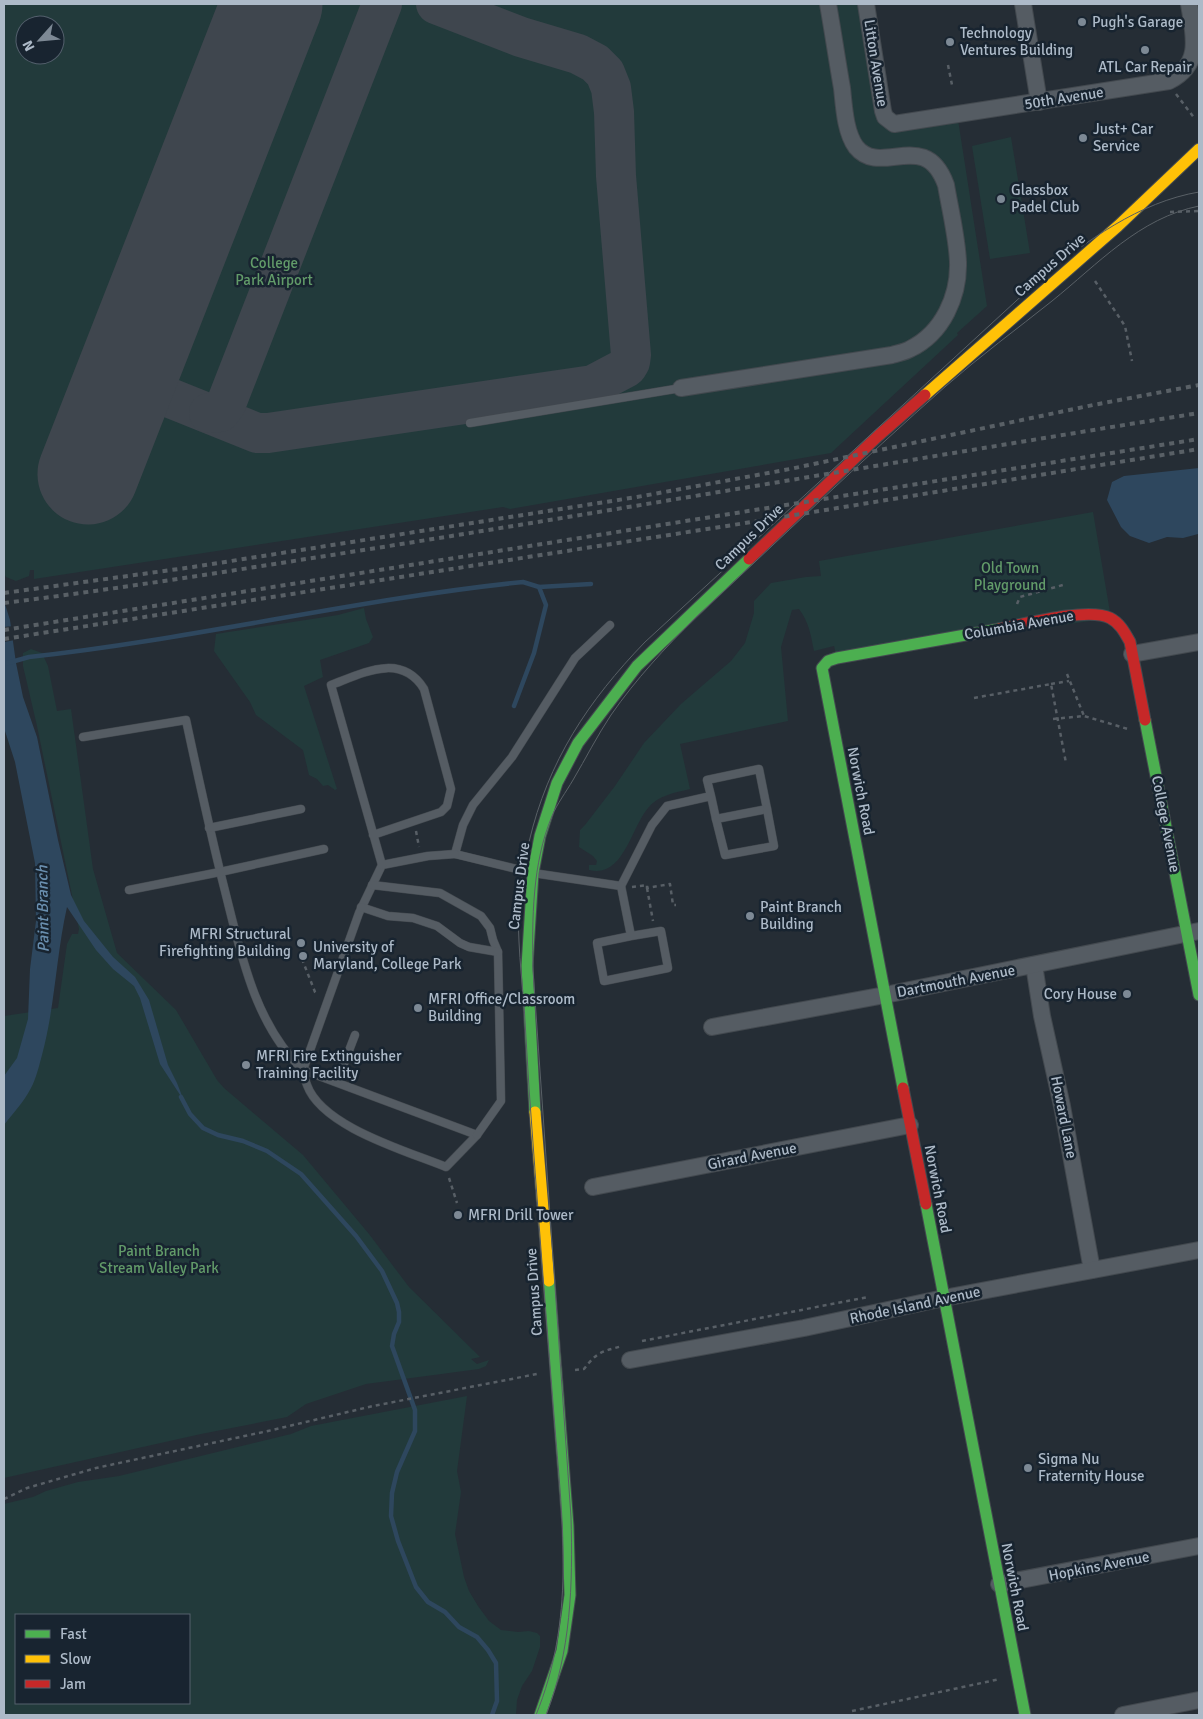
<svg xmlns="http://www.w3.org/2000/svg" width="1203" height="1719" font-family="Signika,sans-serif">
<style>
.green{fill:#223a3b;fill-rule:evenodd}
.water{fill:#2e475e}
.pier{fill:#252d35}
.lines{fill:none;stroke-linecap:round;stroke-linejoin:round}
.stream{stroke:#2e475e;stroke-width:4.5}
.taxiway{stroke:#3f464e;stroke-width:40}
.runway{stroke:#3f464e;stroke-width:101}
.lane-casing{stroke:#43494f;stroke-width:9}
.street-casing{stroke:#43494f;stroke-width:18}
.fast-casing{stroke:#43494f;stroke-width:13}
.slow-casing{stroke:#43494f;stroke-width:13}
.jam-casing{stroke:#43494f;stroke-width:13}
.path{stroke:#585f66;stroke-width:2.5;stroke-dasharray:4 4;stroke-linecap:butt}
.lane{stroke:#555c63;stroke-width:8}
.street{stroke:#555c63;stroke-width:16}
.fast{stroke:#4caf50;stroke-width:11}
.slow{stroke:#ffc107;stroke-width:11}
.jam{stroke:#c62828;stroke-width:11}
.tram{stroke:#596066;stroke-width:1}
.rail{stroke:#596066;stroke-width:4;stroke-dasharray:5 5;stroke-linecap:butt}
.poi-dot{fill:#7d8995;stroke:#182430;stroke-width:2}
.labels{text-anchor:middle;stroke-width:5;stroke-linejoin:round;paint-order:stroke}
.poi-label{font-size:15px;fill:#adbac8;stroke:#182430;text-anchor:start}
.street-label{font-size:15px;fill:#adbac8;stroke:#182430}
.park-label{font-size:15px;fill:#629b69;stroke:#182430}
.water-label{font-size:16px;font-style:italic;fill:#6a8faf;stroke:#182430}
</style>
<rect width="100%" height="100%" fill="#252d35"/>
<g class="green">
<path d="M4 4H869L887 119 956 107 987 306 957 333 958 335 831 453 510 509 503 507 34 579V570H30L29 576 16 581 6 577 4 574ZM25 25H55V55H25Z"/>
<polygon points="1011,137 1030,253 990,259 972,146"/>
<path d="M1093 512 1111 618 837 658 834 646 814 651C811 636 809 622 799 609L792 610 781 647 788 721 680 744 690 789C674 793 659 795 648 808 631 828 623 879 589 870V865H596L597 861 593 856 579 847 580 830 585 825 615 786 644 743 681 704 731 661 745 643 754 613V601L771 583 806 577 821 576 819 561Z"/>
<polygon points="364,608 366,619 373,637 369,643 320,660 323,677 304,686 337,789 335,790 328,785 323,786 317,779 309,775 303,750 256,715 250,702 214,651 216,634 338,615"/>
<polygon points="31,649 42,653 48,666 57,711 71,709 93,869 117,953 176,1010 217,1080 224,1088 303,1155 369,1234 409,1287 480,1357 471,1359 477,1364 489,1360 486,1366 479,1369 366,1384 306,1404 287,1417 201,1434 4,1478 4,1016 58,1008 67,944 72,934 78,934 79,929 37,726 23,666 23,653"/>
<path d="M467 1396 457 1471 461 1492 455 1534 464 1577 469 1591 478 1606 489 1621 501 1630 518 1632 529 1631 537 1633 540 1636V1647L532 1671 522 1686 517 1700 516 1715H4V1504L33 1497 46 1491 78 1482 119 1476 291 1434 311 1426ZM16 1615H189V1703H16Z"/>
</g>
<g class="water">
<polygon points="1199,468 1199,531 1198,534 1183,538 1167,537 1149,543 1130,536 1121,527 1107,500 1112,482 1124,476"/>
<path d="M4 601 10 620 16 663 23 697 37 737 58 840 71 895 84 921 113 957 135 977 149 1000 168 1065 177 1083 184 1101 160 1064 140 998 134 986 113 969 96 950 67 907C56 956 55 1007 42 1055 39 1066 36 1079 31 1088 24 1102 13 1113 4 1125V1076L17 1058 28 1019 30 969 36 921 35 863 15 762 4 728Z"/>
</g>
<polygon class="pier" points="13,626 15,640 4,642 4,627"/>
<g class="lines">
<g class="stream">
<polyline points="539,587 591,584"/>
<path d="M4 664 29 657C195 639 357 599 523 582L539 587 546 605 534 653 514 706"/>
<polyline points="181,1097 190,1114 203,1128 218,1135 243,1141 267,1151 301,1174 356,1236 382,1271 397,1303 399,1312 399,1322 394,1334 392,1346 415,1410 415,1431 397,1472 392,1493 391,1516 398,1541 416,1587 428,1602 445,1612 459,1627 477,1637 488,1650 496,1663 497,1701 492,1715"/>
</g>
<g class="taxiway">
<path d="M149 318C141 348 122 377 160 394L257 433H268L593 385 627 367 630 362 631 355 616 176 614 112 611 88 605 73 595 63 578 54 521 37 436 4"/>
<polyline points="209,413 220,412 226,404 382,4"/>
</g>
<polyline class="runway" points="88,474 272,4"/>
<defs>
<g id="lane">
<polyline points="470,423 681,388"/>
<polyline points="610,625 575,658 512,757 473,805 463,825 455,854 533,873 621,886 652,825 667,806 711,796 716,819 767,809 759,769 707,780 711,796"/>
<path d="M83 737 186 720C198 776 210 832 224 887 240 950 254 1024 303 1070L477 1135 446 1167C407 1151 322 1127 307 1085 305 1080 304 1075 303 1070L359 913 382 865 428 856 455 854"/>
<polyline points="716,819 725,855 774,846 767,809"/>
<polyline points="209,828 301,809"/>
<path d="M373 835 441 812 447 806 451 789 424 689C401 652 363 673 331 685L382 865"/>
<polyline points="372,885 440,893 481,916 490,928 493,940 498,952 501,1101 477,1135"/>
<polyline points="621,886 631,936 597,943 604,981 668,968 661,931 631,936"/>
<polyline points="129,890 220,872 324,849"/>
<polyline points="361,907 388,916 413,918 437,926 460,943 469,947 498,952"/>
<polyline points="337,1082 355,1035"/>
</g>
<g id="street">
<path d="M866 4 883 111 885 117 894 124 1169 81C1203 64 1194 35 1189 4"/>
<polyline points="1023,4 1039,102"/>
<path d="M681 388 892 355C898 353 905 352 910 349 943 333 959 296 958 262 957 237 950 209 946 185 925 127 881 178 856 147 845 132 844 106 842 88 837 60 833 32 828 4"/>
<polyline points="1132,654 1199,642"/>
<polyline points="1034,965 1042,1016 1062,1106 1092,1270"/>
<polyline points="712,1027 885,995 1199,931"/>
<polyline points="593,1187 910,1125"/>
<polyline points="630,1360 804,1328 944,1298 1199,1250"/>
<polyline points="999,1584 1199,1546"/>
<polyline points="1123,1715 1199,1700"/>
</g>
<g id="fast">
<polyline points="1145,720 1199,995"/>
<polyline points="903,1088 822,668 828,661 837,658 999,629"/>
<polyline points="535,1112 527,966 533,873 540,836 557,783 578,743 637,666 749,559"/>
<polyline points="926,1204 1025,1715"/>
<polyline points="540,1715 562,1651 570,1595 568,1526 549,1281"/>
</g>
<g id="slow">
<polyline points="925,395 1118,226 1199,149"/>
<polyline points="535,1112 549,1281"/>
</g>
<g id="jam">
<polyline points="749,559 878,436 925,395"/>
<path d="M999 629C1025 624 1088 607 1110 618 1120 623 1125 633 1130 642L1145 720"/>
<polyline points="903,1088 926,1204"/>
</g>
</defs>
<use href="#lane" class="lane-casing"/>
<use href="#street" class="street-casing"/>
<use href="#fast" class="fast-casing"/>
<use href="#slow" class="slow-casing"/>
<use href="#jam" class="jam-casing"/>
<g class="path">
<polyline points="948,65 952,85"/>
<polyline points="1176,94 1195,119"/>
<polyline points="1170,212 1199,211"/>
<polyline points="1095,281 1125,326 1132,361"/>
<polyline points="1017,604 1020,597 1063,585"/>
<polyline points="1067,674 1084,716"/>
<polyline points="1051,684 1069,681"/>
<polyline points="974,698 1051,684 1066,763"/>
<polyline points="1053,719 1084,716 1128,729"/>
<polyline points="416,831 419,847"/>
<polyline points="632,887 647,885 647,888 670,884 673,905 676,905"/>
<polyline points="647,888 653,921"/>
<polyline points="302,959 315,992 318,995"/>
<polyline points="449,1178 457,1203"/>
<polyline points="642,1341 868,1297"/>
<path d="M575 1370 584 1369C598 1351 601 1352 622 1346"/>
<polyline points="4,1499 27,1488 96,1468 268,1431 373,1406 537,1374"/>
<polyline points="852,1711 1000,1679"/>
</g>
<use href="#lane" class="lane"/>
<use href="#street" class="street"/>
<use href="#fast" class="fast"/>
<use href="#slow" class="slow"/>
<use href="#jam" class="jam"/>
<g class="tram">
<path d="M536 1715C575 1620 563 1527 555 1428 546 1315 537 1201 529 1088 527 1060 526 1032 524 1004 522 983 520 963 519 942 517 910 521 874 529 842 548 761 588 701 645 642L1040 279C1086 241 1139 202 1199 192"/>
<path d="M546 1715C571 1652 573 1584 571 1517L533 970C532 919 532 864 552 816 557 804 566 792 573 780 586 758 597 736 611 715 636 679 665 648 696 617 779 540 861 461 946 386 980 356 1017 329 1052 301 1098 264 1139 218 1199 206"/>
</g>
<g class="rail">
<polyline points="4,593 193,567 637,497 790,469 1093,405 1199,385"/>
<path d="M4 603C133 587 261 566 389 546 659 503 929 456 1199 413"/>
<polyline points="4,630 1199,439"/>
<polyline points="4,639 752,522 1199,449"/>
</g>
</g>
<g class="poi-dot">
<circle cx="1082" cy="22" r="5"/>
<circle cx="950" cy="42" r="5"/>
<circle cx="1145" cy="50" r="5"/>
<circle cx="1083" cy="138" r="5"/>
<circle cx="1001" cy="199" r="5"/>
<circle cx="750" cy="916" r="5"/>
<circle cx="301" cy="943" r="5"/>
<circle cx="303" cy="956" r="5"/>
<circle cx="1127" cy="994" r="5"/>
<circle cx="418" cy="1008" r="5"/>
<circle cx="246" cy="1065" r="5"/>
<circle cx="458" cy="1215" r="5"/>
<circle cx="1028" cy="1468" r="5"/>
</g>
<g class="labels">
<g class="poi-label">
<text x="1092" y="27">Pugh's Garage</text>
<text x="960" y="38">Technology<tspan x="960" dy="17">Ventures Building</tspan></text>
<text x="1145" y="72" text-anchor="middle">ATL Car Repair</text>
<text x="1093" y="134">Just+ Car<tspan x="1093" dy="17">Service</tspan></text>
<text x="1011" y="195">Glassbox<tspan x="1011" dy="17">Padel Club</tspan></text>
<text x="760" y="912">Paint Branch<tspan x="760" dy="17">Building</tspan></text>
<text x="291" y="939" text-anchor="end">MFRI Structural<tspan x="291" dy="17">Firefighting Building</tspan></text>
<text x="313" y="952">University of<tspan x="313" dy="17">Maryland, College Park</tspan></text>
<text x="1117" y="999" text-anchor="end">Cory House</text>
<text x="428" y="1004">MFRI Office/Classroom<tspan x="428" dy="17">Building</tspan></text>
<text x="256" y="1061">MFRI Fire Extinguisher<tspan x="256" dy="17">Training Facility</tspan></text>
<text x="468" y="1220">MFRI Drill Tower</text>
<text x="1038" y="1464">Sigma Nu<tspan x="1038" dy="17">Fraternity House</tspan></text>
</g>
<g class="street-label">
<text transform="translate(876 63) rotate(81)" y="5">Litton Avenue</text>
<text transform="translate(1064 98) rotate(-9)" y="5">50th Avenue</text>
<text transform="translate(1050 265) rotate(-41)" y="5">Campus Drive</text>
<text transform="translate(749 537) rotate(-44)" y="5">Campus Drive</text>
<text transform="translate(1019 625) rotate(-10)" y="5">Columbia Avenue</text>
<text transform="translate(861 791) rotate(79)" y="5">Norwich Road</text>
<text transform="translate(1166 824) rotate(79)" y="5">College Avenue</text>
<text transform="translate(519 886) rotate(-83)" y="5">Campus Drive</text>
<text transform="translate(956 981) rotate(-11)" y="5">Dartmouth Avenue</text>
<text transform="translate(1064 1117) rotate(79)" y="5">Howard Lane</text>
<text transform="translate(752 1156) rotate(-11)" y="5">Girard Avenue</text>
<text transform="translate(938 1189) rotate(79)" y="5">Norwich Road</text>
<text transform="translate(534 1292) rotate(-94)" y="5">Campus Drive</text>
<text transform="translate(915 1305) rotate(-12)" y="5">Rhode Island Avenue</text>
<text transform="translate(1099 1566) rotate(-11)" y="5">Hopkins Avenue</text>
<text transform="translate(1015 1587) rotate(79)" y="5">Norwich Road</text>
</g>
<g class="park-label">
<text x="274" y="268">College<tspan x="274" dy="17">Park Airport</tspan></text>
<text x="1010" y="573">Old Town<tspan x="1010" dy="17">Playground</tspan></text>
<text x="159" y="1256">Paint Branch<tspan x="159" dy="17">Stream Valley Park</tspan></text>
</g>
<g class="water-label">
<text transform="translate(42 909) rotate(-91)" y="6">Paint Branch</text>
</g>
</g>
<rect width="1203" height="1719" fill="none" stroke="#adbac8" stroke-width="10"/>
<rect x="15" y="1614" width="175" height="90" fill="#182430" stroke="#54606d"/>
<rect x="25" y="1630" width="25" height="8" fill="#4caf50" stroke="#54606d"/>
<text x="60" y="1639" font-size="15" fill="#adbac8">Fast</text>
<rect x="25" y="1655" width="25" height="8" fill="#ffc107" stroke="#54606d"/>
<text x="60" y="1664" font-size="15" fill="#adbac8">Slow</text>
<rect x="25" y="1680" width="25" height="8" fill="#c62828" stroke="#54606d"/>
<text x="60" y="1689" font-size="15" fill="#adbac8">Jam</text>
<g transform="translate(40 40) rotate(243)"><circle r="24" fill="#182430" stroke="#54606d"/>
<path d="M0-4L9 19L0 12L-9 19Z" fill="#7d8995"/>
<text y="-8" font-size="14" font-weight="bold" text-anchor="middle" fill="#adbac8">N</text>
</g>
</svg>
